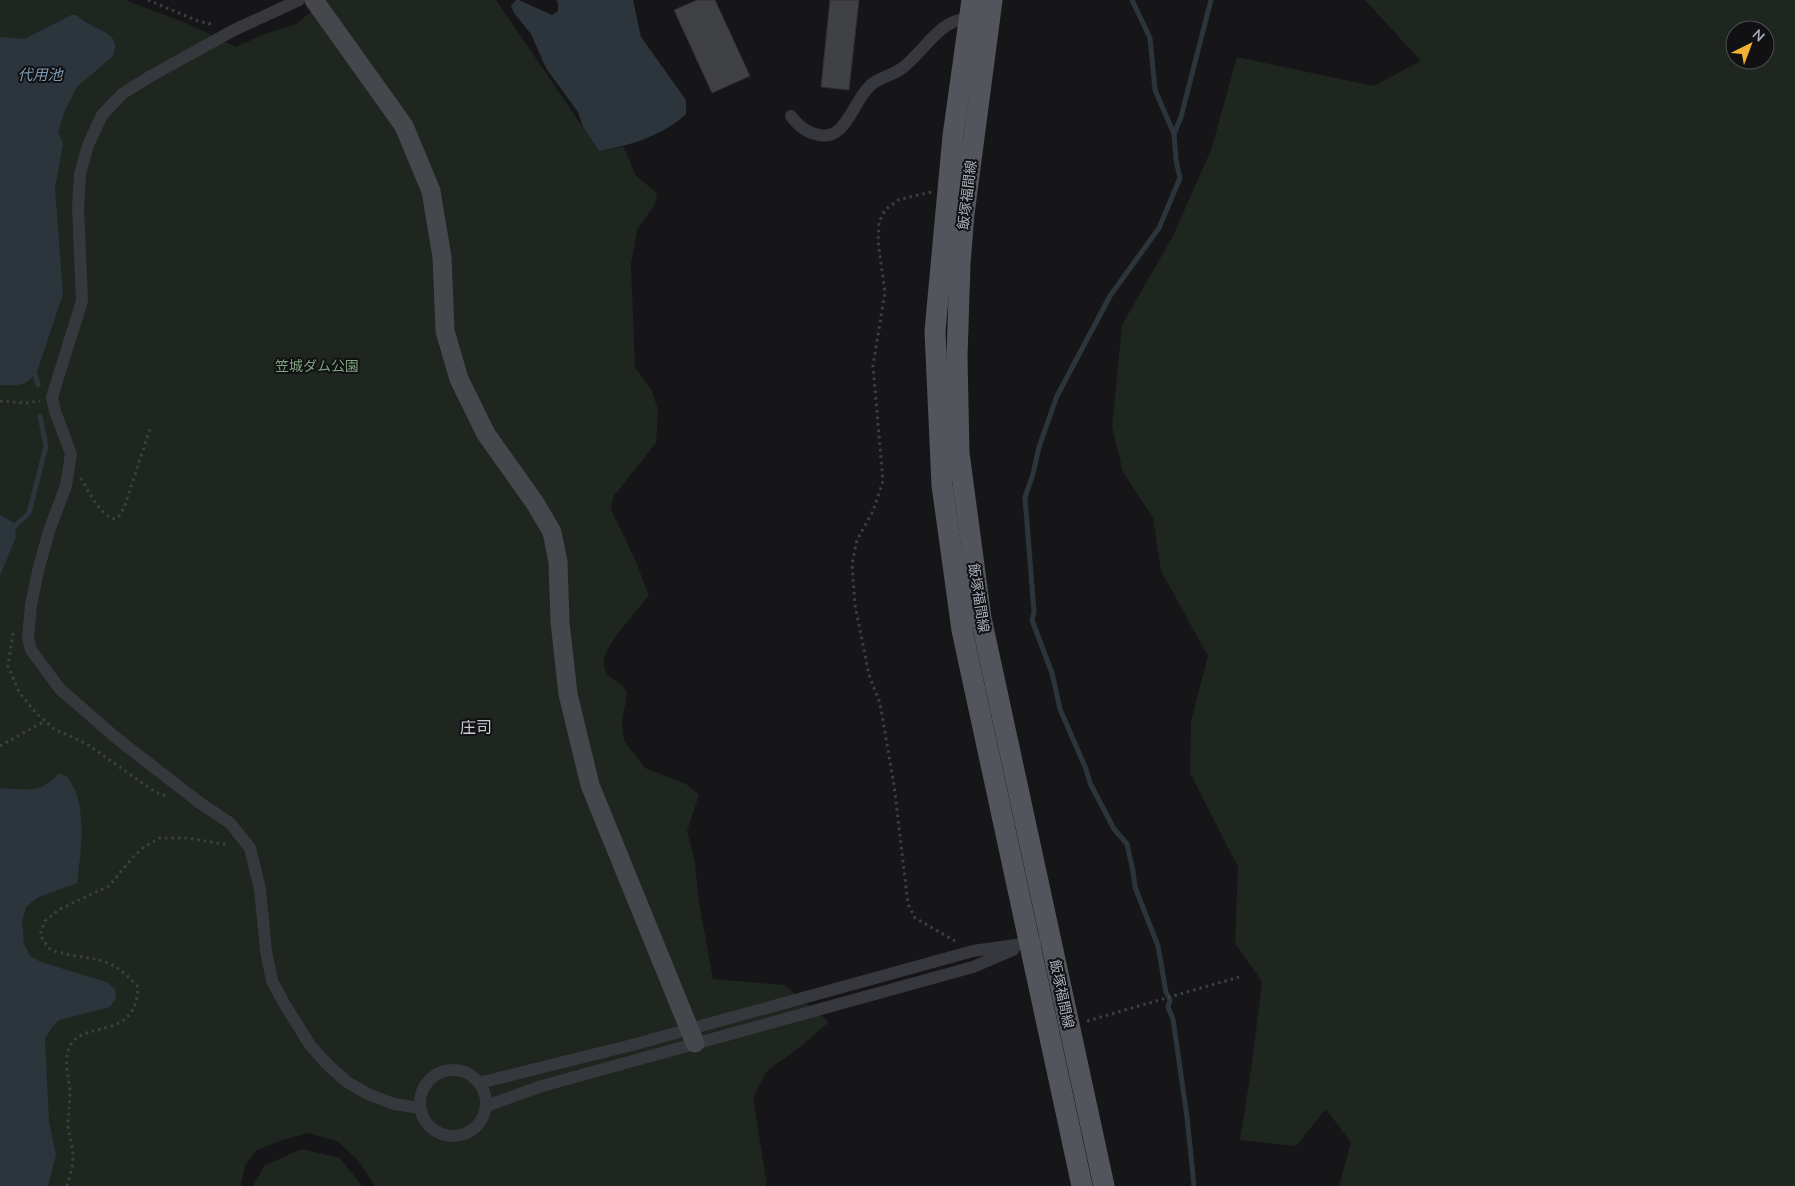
<svg xmlns="http://www.w3.org/2000/svg" width="1795" height="1186" font-family="'Nunito Sans','Noto Sans JP',sans-serif">
<style>
.green{fill:#1e261f;fill-rule:evenodd}
.water{fill:#2c353c}
.lines{fill:none;stroke-linecap:round;stroke-linejoin:round}
.stream{stroke:#2c353c;stroke-width:5}
.building{fill:#404145;stroke:#303034}
.path{stroke:#3d3f44;stroke-width:3;stroke-dasharray:2.5 4;stroke-linecap:butt}
.street{stroke:#37383d;stroke-width:12}
.secondary{stroke:#45474d;stroke-width:19}
.primary{stroke:#53555c;stroke-width:21}
.labels{text-anchor:middle;stroke-width:4;stroke-linejoin:round;paint-order:stroke}
.street-label{font-size:14px;fill:#a8adb8;stroke:#111113}
.park-label{font-size:14px;fill:#7fa381;stroke:#111113}
.water-label{font-size:15px;font-style:italic;fill:#7f9bb3;stroke:#111113}
.quarter-label{font-size:16px;fill:#c9ccd4;stroke:#111113}
</style>
<rect width="100%" height="100%" fill="#161618"/>
<g class="green">
<path d="M0 0H125L186 23 236 47 262 35 296 24 326 0H496L599 151 624 147 636 176 657 193 655 204 637 230 631 264 635 367 652 391 658 410 656 443 613 497 611 510 635 559 649 596C637 610 606 644 604 660 603 665 606 671 607 675L622 685 627 693 622 723 624 741 645 768 686 784 699 795 687 831 695 862 698 896 713 979 784 985 829 1022 800 1047 767 1071 753 1097 767 1186H375L358 1160 337 1141 308 1133 282 1140 255 1151 245 1166 241 1186H0Z"/>
<path d="M1365 0H1795V1186H1339L1351 1143 1326 1109 1296 1146 1240 1140 1251 1070 1262 982 1235 943 1238 867 1190 773 1191 721 1208 656 1161 571 1153 518 1123 472 1112 427 1122 325 1173 236 1211 150 1237 57 1373 86 1421 61ZM1735 30H1765V60H1735Z"/>
<polygon points="301,1149 340,1158 362,1186 253,1186 264,1166"/>
</g>
<g class="water">
<path d="M516 0H519L552 15 558 11V2L556 0H633L641 37 686 100V114C664 135 629 146 599 151L583 127 578 112 546 68 531 34 514 13 511 6Z"/>
<path d="M71 15H76C81 18 85 22 89 24 103 32 123 36 112 57L77 87 65 110 58 132 63 143 55 189 63 294 38 369C29 386 18 386 0 385V37L25 39Z"/>
<polygon points="0,515 14,523 16,537 0,576"/>
<path d="M58 774 65 775C89 800 81 850 77 883L37 898 26 907 22 922 24 944 30 956 41 962 106 982 115 989 116 998 110 1007 59 1020 52 1027 45 1039 49 1122 56 1155 48 1186H0V788C24 789 41 795 58 774Z"/>
</g>
<g class="lines">
<g class="stream">
<polyline points="1132,0 1150,38 1155,90 1174,134 1176,160 1180,178 1159,228 1110,296 1057,396 1039,447 1033,474 1025,497 1034,612 1032,620 1052,673 1060,709 1086,769 1090,783 1114,829 1127,844 1133,871 1135,887 1158,946 1166,992 1170,1000 1168,1007 1173,1019 1187,1117 1194,1186"/>
<polyline points="1174,134 1181,117 1211,0"/>
<polyline points="35,374 38,385"/>
<polyline points="14,527 29,513 46,446 40,416"/>
</g>
</g>
<g class="building">
<polygon points="697,0 715,0 750,76 712,93 674,10"/>
<polygon points="830,0 859,0 849,90 821,87"/>
</g>
<g class="lines">
<g class="path">
<polyline points="148,0 198,21 215,25"/>
<polyline points="931,192 898,200 885,210 879,222 878,241 885,292 873,366 883,481 873,511 857,540 852,564 855,605 869,675 880,703 894,785 908,904 915,918 955,941"/>
<polyline points="0,401 26,403 40,401"/>
<path d="M81 478C88 490 100 516 115 519L119 516 124 508 150 429"/>
<polyline points="13,633 8,666 19,692 36,713 54,729 87,744 155,792 168,797"/>
<polyline points="0,746 45,721"/>
<polyline points="1087,1021 1239,977"/>
<path d="M67 1186C69 1178 73 1168 73 1160 74 1149 69 1137 68 1126 68 1114 70 1103 70 1091 69 1078 63 1059 70 1046 84 1019 136 1042 138 987 128 976 118 966 103 961 91 957 57 955 49 948 46 945 43 939 40 935L45 921 60 909 109 886 133 857 144 847 160 838H187L229 845"/>
</g>
<g class="street">
<polyline points="299,0 234,30 149,77 122,94 102,115 88,145 80,174 78,208 82,301 52,397 55,411 71,454 66,486 50,528 39,567 31,605 28,637 31,650 60,689 115,737 200,803 230,823 250,848 260,889 266,951 272,981 285,1005 310,1045 327,1064 347,1082 368,1094 394,1104 420,1108"/>
<path d="M791 116C798 125 804 131 815 134 845 144 852 104 868 88 876 78 891 76 901 69 925 52 941 14 975 19"/>
<circle cx="453" cy="1103" r="33"/>
<polyline points="479,1083 632,1045 973,951 1036,942"/>
<polyline points="486,1106 542,1086 973,967 1013,950"/>
</g>
<polyline class="secondary" points="314,0 404,126 431,191 442,257 445,331 459,379 486,434 535,503 552,532 558,562 560,622 568,694 590,785 695,1043"/>
<g class="primary">
<polyline points="972,0 953,136 935,331 942,485 962,630 1082,1186"/>
<polyline points="992,0 964,214 960,264 957,357 959,453 981,618 1104,1186"/>
</g>
</g>
<g class="labels">
<g class="street-label">
<text transform="translate(967 195) rotate(-83)" y="5">飯塚福間線</text>
<text transform="translate(979 598) rotate(81)" y="5">飯塚福間線</text>
<text transform="translate(1062 994) rotate(78)" y="5">飯塚福間線</text>
</g>
<g class="park-label">
<text x="317" y="371">笠城ダム公園</text>
</g>
<g class="water-label">
<text x="40" y="80">代用池</text>
</g>
<g class="quarter-label">
<text x="476" y="733">庄司</text>
</g>
</g>
<g transform="translate(1750 45) rotate(42)"><circle r="24" fill="#111113" stroke="#4d4f55"/>
<path d="M0-4L9 19L0 12L-9 19Z" fill="#f2b134"/>
<text y="-8" font-size="14" font-weight="bold" text-anchor="middle" fill="#a8adb8">N</text>
</g>
</svg>
